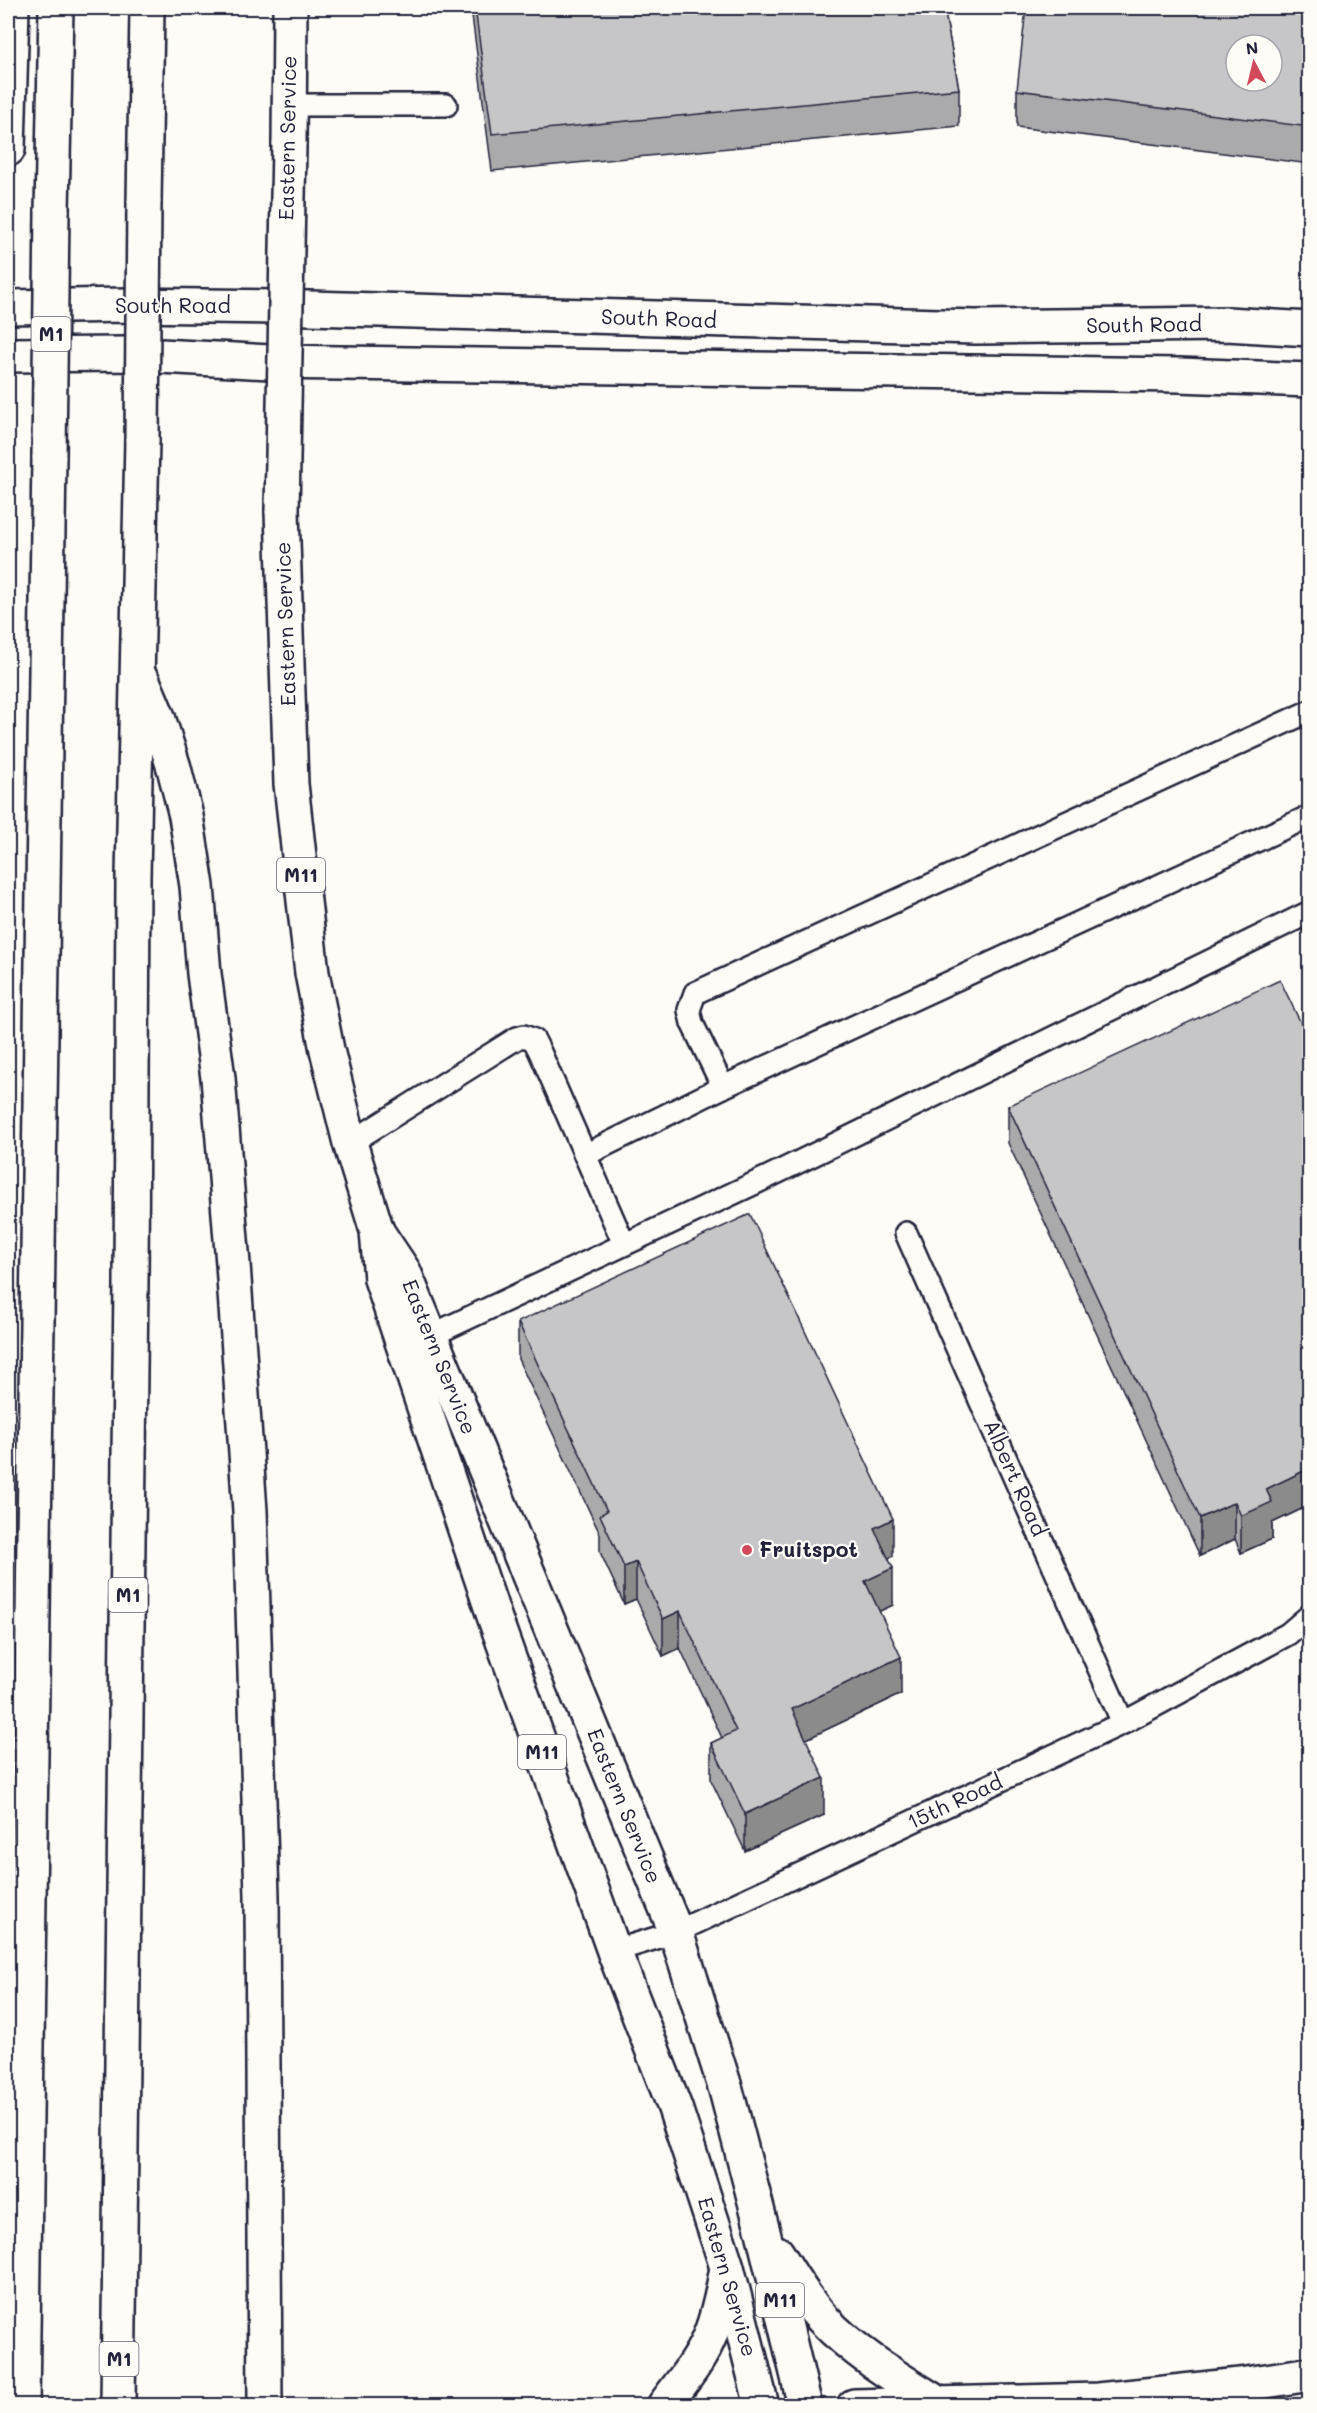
<svg xmlns="http://www.w3.org/2000/svg" width="1317" height="2413" font-family="Mali,sans-serif">
<style>
.lines{fill:none;stroke-linecap:round;stroke-linejoin:round}
.service-casing{stroke:#22223b;stroke-width:26}
.tertiary-casing{stroke:#22223b;stroke-width:38}
.secondary-casing{stroke:#22223b;stroke-width:38}
.primary-casing{stroke:#22223b;stroke-width:38}
.motorway-casing{stroke:#22223b;stroke-width:38}
.service{stroke:#fdfcf7;stroke-width:21}
.tertiary{stroke:#fdfcf7;stroke-width:33}
.secondary{stroke:#fdfcf7;stroke-width:33}
.primary{stroke:#fdfcf7;stroke-width:33}
.motorway{stroke:#fdfcf7;stroke-width:33}
.primary-bridge-casing{stroke:#22223b;stroke-width:38;stroke-linecap:butt}
.motorway-bridge-casing{stroke:#22223b;stroke-width:38;stroke-linecap:butt}
.primary-bridge{stroke:#fdfcf7;stroke-width:33}
.motorway-bridge{stroke:#fdfcf7;stroke-width:33}
.wall{fill:#aaaaac;stroke:#22223b;stroke-width:1.5}
.shaded-wall{fill:#8b8b8c;stroke:#22223b;stroke-width:1.5}
.building{fill:#c6c6c8;stroke:#22223b;stroke-width:1.5;fill-rule:evenodd}
.poi-dot{fill:#d1495b;stroke:#fdfcf7;stroke-width:2}
.labels{text-anchor:middle;stroke-width:4.5;stroke-linejoin:round;paint-order:stroke}
.shield{fill:#fdfcf7;stroke:#646373;stroke-width:1.5}
.shield-label{font-size:20px;font-weight:bold;fill:#22223b}
.street-label{font-size:21px;fill:#22223b;stroke:#fdfcf7}
.poi-label{font-size:21px;font-weight:bold;fill:#22223b;stroke:#fdfcf7;text-anchor:start}
</style>
<rect width="100%" height="100%" fill="#fdfcf7"/>
<filter id="ink" filterUnits="userSpaceOnUse"><feTurbulence type="fractalNoise" baseFrequency=".0167" numOctaves="2"/><feDisplacementMap in="SourceGraphic" scale="12" xChannelSelector="R" yChannelSelector="G"/><feConvolveMatrix kernelMatrix="1 2 1 2 8 2 1 2 1" color-interpolation-filters="sRGB"/></filter>
<g filter="url(#ink)">
<g class="lines">
<defs>
<g id="service">
<polyline points="289,105 446,105"/>
<polyline points="723,1087 692,1023 689,1010 695,993 1310,711"/>
<polyline points="350,1143 517,1038 524,1036 534,1040 540,1052 624,1244"/>
<polyline points="585,1155 723,1087 1310,816"/>
<polyline points="906,1233 1123,1723"/>
<polyline points="430,1336 770,1176 1310,912"/>
<polyline points="614,1951 676,1932 1123,1723 1288,1634 1310,1615"/>
</g>
<g id="tertiary">
<polyline points="8,307 128,305 275,307 975,327 1227,324 1310,329"/>
<polyline points="8,355 124,354 270,362 1179,375 1310,380"/>
</g>
<polyline id="secondary" points="854,2406 1098,2400 1240,2385 1310,2374"/>
<g id="primary">
<polyline points="289,145 290,8"/>
<polyline points="282,511 291,784 312,973 327,1050 350,1143 377,1231 381,1279 495,1619 614,1951 675,2108 727,2267 762,2406"/>
<polyline points="378,1233 404,1272 676,1932 726,2090 763,2232 805,2406"/>
<path d="M777 2253C791 2275 805 2300 823 2319 856 2354 899 2379 939 2404"/>
<path d="M664 2406C679 2385 697 2365 707 2342 717 2321 722 2296 726 2273"/>
</g>
<g id="motorway">
<polyline points="8,149 12,8"/>
<polyline points="144,203 147,8"/>
<polyline points="52,212 56,8"/>
<polyline points="143,681 158,717 174,768 186,816 197,886 204,974 218,1078 233,1264 250,1511 262,1896 265,2406"/>
<polyline points="22,2406 49,456"/>
<polyline points="118,2406 131,1283 133,877 142,439"/>
</g>
</defs>
<use href="#service" class="service-casing"/>
<use href="#tertiary" class="tertiary-casing"/>
<use href="#secondary" class="secondary-casing"/>
<use href="#primary" class="primary-casing"/>
<use href="#motorway" class="motorway-casing"/>
<use href="#service" class="service"/>
<use href="#tertiary" class="tertiary"/>
<use href="#secondary" class="secondary"/>
<use href="#primary" class="primary"/>
<use href="#motorway" class="motorway"/>
<defs>
<polyline id="primary-bridge" points="282,511 289,145"/>
<g id="motorway-bridge">
<polyline points="142,439 144,203"/>
<polyline points="49,456 52,212"/>
</g>
</defs>
<use href="#primary-bridge" class="primary-bridge-casing"/>
<use href="#motorway-bridge" class="motorway-bridge-casing"/>
<use href="#primary-bridge" class="primary-bridge"/>
<use href="#motorway-bridge" class="motorway-bridge"/>
</g>
<g class="wall">
<polygon points="471,8 944,8 959,89 959,126 492,171"/>
<polygon points="1310,8 1310,164 1017,127 1017,90"/>
<polygon points="1310,1042 1310,1505 1272,1523 1272,1539 1241,1553 1235,1539 1200,1556 1008,1143 1008,1106"/>
<polygon points="518,1322 893,1556 888,1558 893,1605 879,1611 901,1694 806,1739 824,1815 745,1851 711,1780 711,1743 722,1738 680,1648 663,1656 636,1599 624,1604 600,1552 600,1534 518,1359"/>
</g>
<g class="shaded-wall">
<polygon points="1310,1468 1310,1505 1272,1523 1272,1539 1241,1553 1241,1516 1266,1489"/>
<polygon points="1235,1502 1235,1539 1200,1556 1200,1518"/>
<polygon points="893,1519 893,1556 874,1565 874,1528"/>
<polygon points="636,1562 636,1599 624,1604 624,1567"/>
<polygon points="893,1568 893,1605 865,1618 865,1581"/>
<polygon points="680,1611 680,1648 663,1656 663,1619"/>
<polygon points="901,1657 901,1694 792,1746 792,1709"/>
<polygon points="824,1778 824,1815 745,1851 745,1814"/>
</g>
<g class="building">
<polygon points="475,8 944,8 959,89 492,134"/>
<path d="M1026 8H1310V127L1017 90ZM1236 45H1272V81H1236Z"/>
<polygon points="1280,980 1310,1042 1310,1468 1266,1489 1272,1502 1241,1516 1235,1502 1200,1518 1008,1106"/>
<polygon points="750,1214 893,1519 874,1528 893,1568 865,1581 901,1657 792,1709 824,1778 745,1814 711,1743 736,1731 680,1611 663,1619 636,1562 624,1567 600,1515 607,1511 518,1322"/>
</g>
</g>
<circle class="poi-dot" cx="747" cy="1550" r="6"/>
<g class="labels">
<g class="shield">
<rect x="31.5" y="317" width="39" height="34" rx="4.5"/>
<rect x="277" y="858" width="48" height="34" rx="4.5"/>
<rect x="108.5" y="1578" width="39" height="34" rx="4.5"/>
<rect x="518" y="1735" width="48" height="34" rx="4.5"/>
<rect x="756" y="2283" width="48" height="34" rx="4.5"/>
<rect x="99.5" y="2342" width="39" height="34" rx="4.5"/>
</g>
<g class="shield-label">
<text x="51" y="341">M1</text>
<text x="301" y="882">M11</text>
<text x="128" y="1602">M1</text>
<text x="542" y="1759">M11</text>
<text x="780" y="2307">M11</text>
<text x="119" y="2366">M1</text>
</g>
<g class="street-label">
<text transform="translate(288 138) rotate(-89)" y="7">Eastern Service</text>
<text x="173" y="313">South Road</text>
<text transform="translate(659 319) rotate(2)" y="7">South Road</text>
<text transform="translate(1144 325) rotate(-1)" y="7">South Road</text>
<text transform="translate(286 624) rotate(-92)" y="7">Eastern Service</text>
<text transform="translate(439 1357) rotate(68)" y="7">Eastern Service</text>
<text transform="translate(1015 1478) rotate(66)" y="7">Albert Road</text>
<text transform="translate(955 1802) rotate(-25)" y="7">15th Road</text>
<text transform="translate(624 1806) rotate(68)" y="7">Eastern Service</text>
<text transform="translate(727 2277) rotate(74)" y="7">Eastern Service</text>
</g>
<g class="poi-label">
<text x="759" y="1557">Fruitspot</text>
</g>
</g>
<rect width="1317" height="2413" fill="none" stroke="#fdfcf7" stroke-width="30"/>
<rect x="15" y="15" width="1287" height="2383" fill="none" stroke="#22223b" stroke-width="2" filter="url(#ink)"/>
<g transform="translate(1254 63) rotate(353)"><circle r="28" fill="#fdfcf7" stroke="#a5a5ac" stroke-width="1.5"/>
<path d="M0-4.5L10 22L0 15L-10 22Z" fill="#d1495b"/>
<text y="-9" font-size="16" font-weight="bold" text-anchor="middle" fill="#22223b">N</text>
</g>
</svg>
